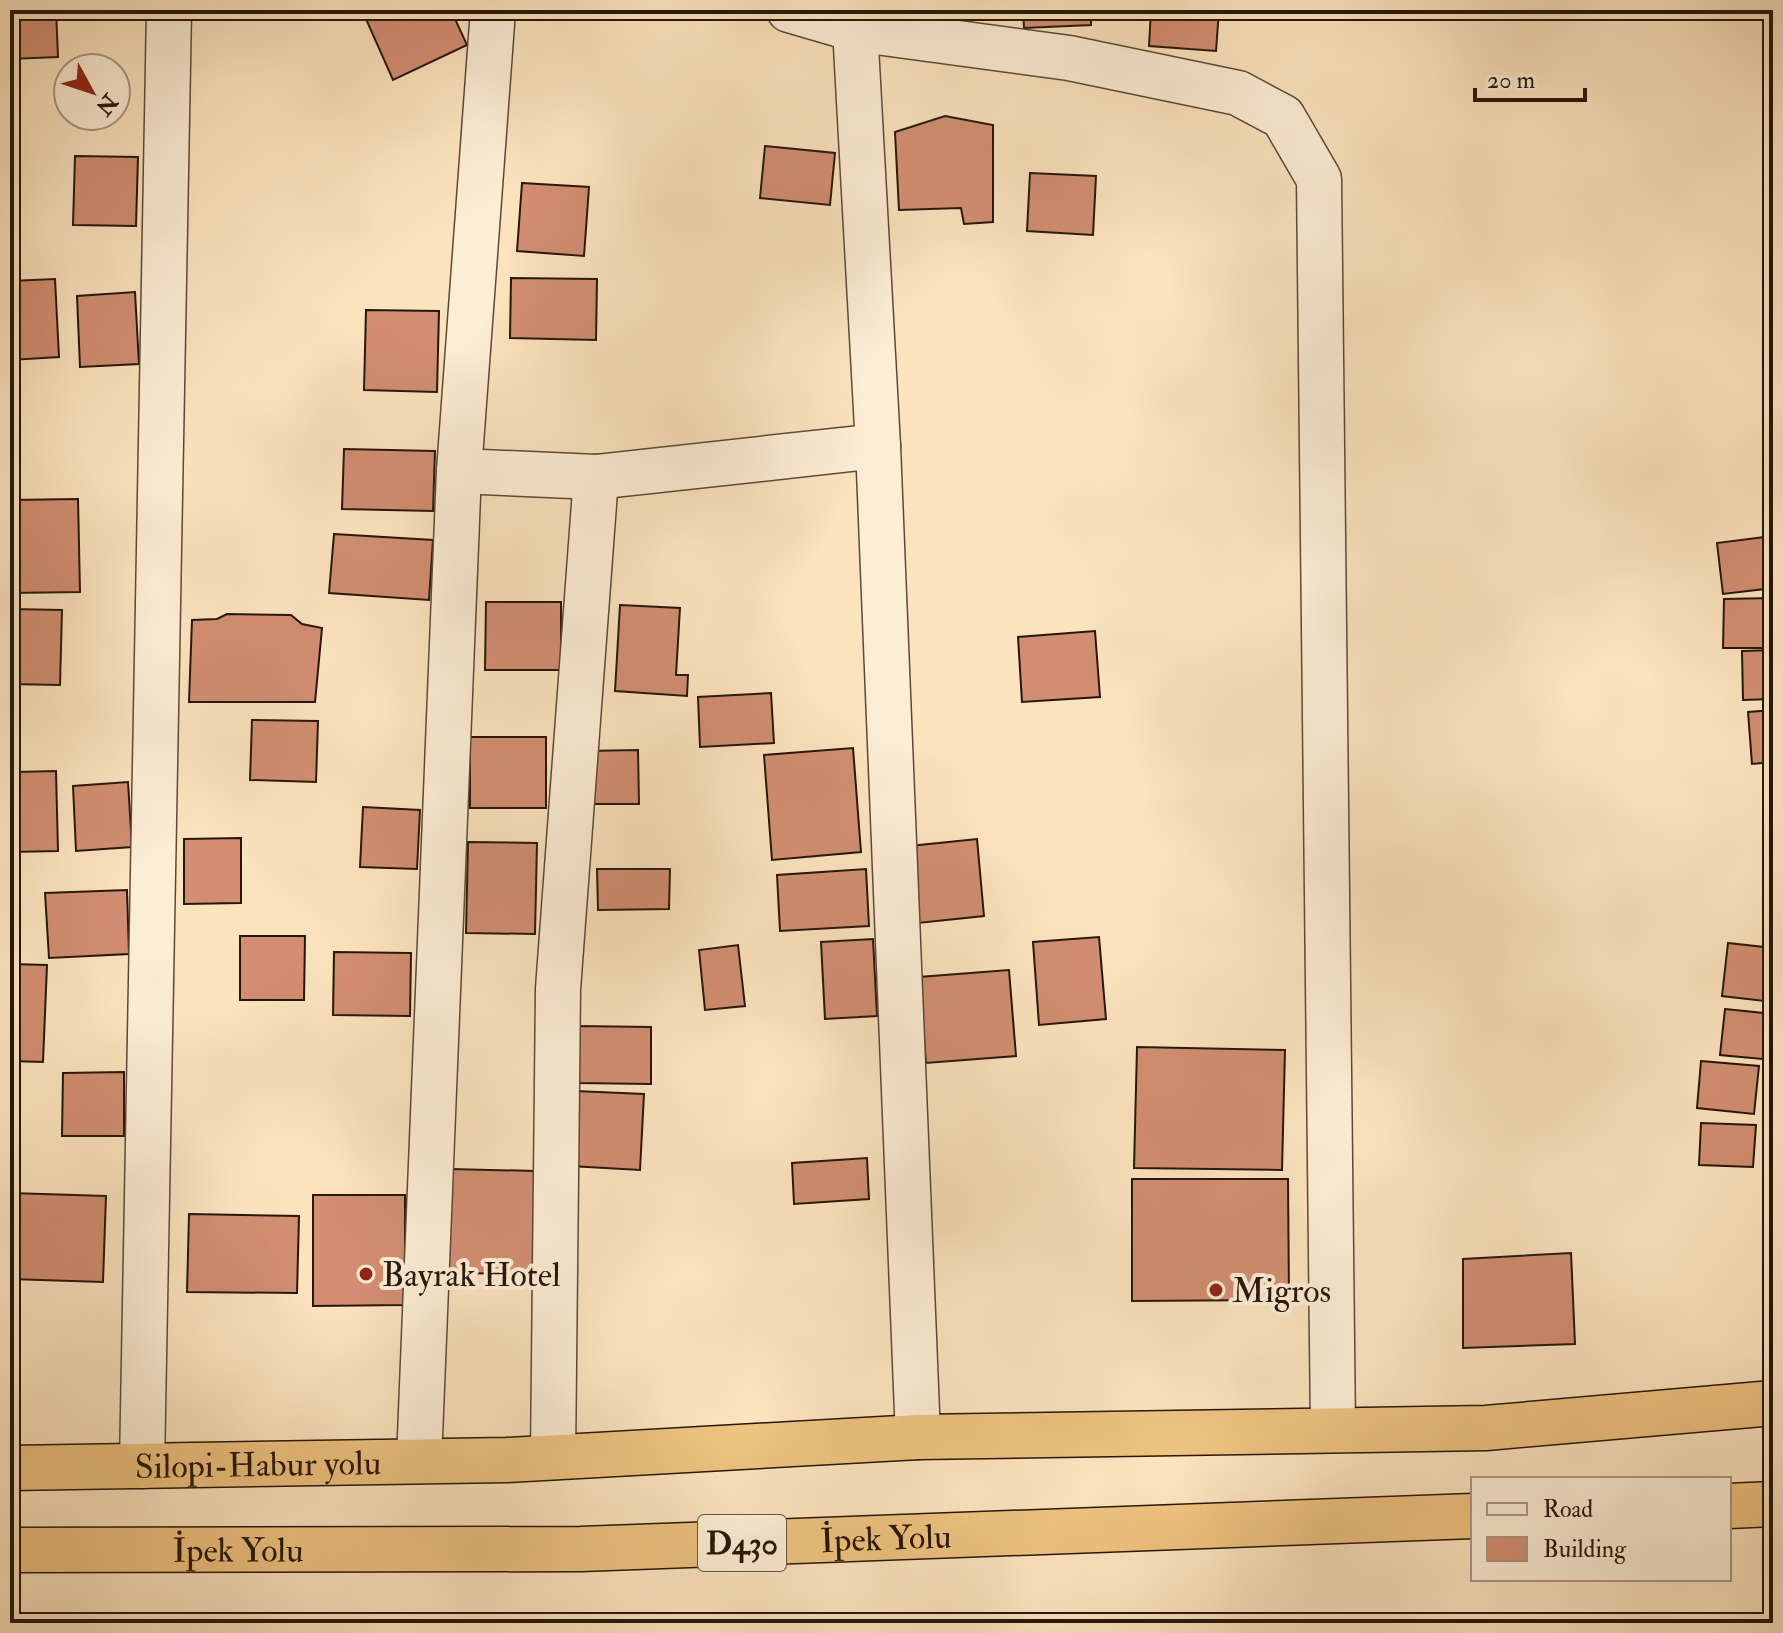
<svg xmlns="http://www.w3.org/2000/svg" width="1783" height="1633" font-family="'IM FELL Double Pica',serif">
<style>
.building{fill:#d28e72;stroke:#26160b;stroke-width:2}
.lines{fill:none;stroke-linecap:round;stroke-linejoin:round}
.minor-casing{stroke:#5b4938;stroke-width:47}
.highway-casing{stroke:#26160b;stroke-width:47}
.minor{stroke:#fcedd5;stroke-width:44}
.highway{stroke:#eec27f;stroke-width:44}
.poi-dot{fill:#8f2418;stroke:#fcedd5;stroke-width:3}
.labels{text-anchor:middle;stroke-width:8;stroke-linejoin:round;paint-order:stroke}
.shield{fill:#fcedd5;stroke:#665648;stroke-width:2}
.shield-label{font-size:32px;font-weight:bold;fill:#26160b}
.poi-label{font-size:34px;fill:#26160b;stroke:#fcedd5;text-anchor:start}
.street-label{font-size:34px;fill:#26160b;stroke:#fcedd5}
</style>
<rect width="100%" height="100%" fill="#fbe3be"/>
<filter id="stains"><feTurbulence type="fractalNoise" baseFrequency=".0025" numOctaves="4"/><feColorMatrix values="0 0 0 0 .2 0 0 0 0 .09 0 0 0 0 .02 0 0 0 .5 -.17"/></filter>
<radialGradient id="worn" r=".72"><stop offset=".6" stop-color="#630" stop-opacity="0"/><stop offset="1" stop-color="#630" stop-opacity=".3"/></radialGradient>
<g class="building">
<polygon points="10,10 56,10 58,57 10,59"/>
<polygon points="362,10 451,10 467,45 393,80"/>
<polygon points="1023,10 1091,10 1091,25 1024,28"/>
<polygon points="1151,10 1219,10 1216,51 1149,46"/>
<polygon points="945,116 993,125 993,222 964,224 961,208 899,210 895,132"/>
<polygon points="765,146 835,153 830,205 760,198"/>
<polygon points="75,156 138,157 136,226 73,225"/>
<polygon points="1030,173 1096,176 1093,235 1027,231"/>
<polygon points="522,183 589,187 584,256 517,251"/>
<polygon points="511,278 597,279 596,340 510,338"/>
<polygon points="55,279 59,357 10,360 10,281"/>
<polygon points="135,292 139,364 80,367 77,296"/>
<polygon points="366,310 439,311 437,392 364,390"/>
<polygon points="1768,448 1773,448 1773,501 1771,501"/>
<polygon points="344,449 435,451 433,511 342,509"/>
<polygon points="78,499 80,592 10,593 10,500"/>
<polygon points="334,534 433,540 429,600 329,593"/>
<polygon points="1773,536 1773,588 1723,594 1717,543"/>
<polygon points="1773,598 1773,648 1723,648 1724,599"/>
<polygon points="486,602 561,602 561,670 485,670"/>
<polygon points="620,605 680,608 676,675 688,675 687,696 615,691"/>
<polygon points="10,609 62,610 60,685 10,684"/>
<polygon points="227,614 291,615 302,624 322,628 315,702 189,702 192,620 217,619"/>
<polygon points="1095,631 1100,697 1022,702 1018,637"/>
<polygon points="1773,650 1773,699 1743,700 1742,651"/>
<polygon points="771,693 774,743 700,747 698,697"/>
<polygon points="1773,710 1773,762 1752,764 1748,712"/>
<polygon points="252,720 318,721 316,782 250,780"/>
<rect x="470" y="737" width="76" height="71"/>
<polygon points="853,748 861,852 772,860 764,755"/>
<polygon points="638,750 639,804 586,804 586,751"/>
<polygon points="15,762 16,772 56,771 58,851 10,852 10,763"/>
<polygon points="128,782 132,847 76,851 73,786"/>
<polygon points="363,807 420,810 417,869 360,867"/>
<polygon points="241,838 241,903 184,904 184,839"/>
<polygon points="977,839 984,916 918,923 910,846"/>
<polygon points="468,842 537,843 535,934 466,933"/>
<polygon points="597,869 670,869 669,909 598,910"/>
<polygon points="866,869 869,926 780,931 777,875"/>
<polygon points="127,890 129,954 49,958 45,893"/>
<polygon points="240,936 305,936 304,1000 240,1000"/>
<polygon points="1099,937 1106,1019 1039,1025 1033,942"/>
<polygon points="873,939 877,1016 825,1019 821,942"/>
<polygon points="1728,943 1773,948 1773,1002 1722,996"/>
<polygon points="738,945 745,1006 705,1010 699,950"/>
<polygon points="334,952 411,953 410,1016 333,1015"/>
<polygon points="10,964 47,965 43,1062 10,1061"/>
<polygon points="1009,970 1016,1056 926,1063 919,977"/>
<polygon points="1725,1009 1773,1014 1773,1060 1720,1055"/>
<polygon points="577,1026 651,1027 651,1084 576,1083"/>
<polygon points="1137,1047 1285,1050 1282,1170 1134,1168"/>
<polygon points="1701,1061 1759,1066 1754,1114 1697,1108"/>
<polygon points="124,1072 124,1136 62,1136 63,1073"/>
<polygon points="575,1091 644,1094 640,1170 570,1166"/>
<polygon points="1701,1123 1756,1125 1753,1167 1699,1165"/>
<polygon points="867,1158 869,1199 794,1204 792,1163"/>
<polygon points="450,1169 536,1171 534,1274 447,1273"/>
<polygon points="1132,1179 1288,1179 1289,1300 1132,1301"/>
<polygon points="10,1193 106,1196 103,1282 10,1279"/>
<polygon points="313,1195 405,1195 405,1305 313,1306"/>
<polygon points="189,1214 299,1216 297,1293 187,1292"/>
<polygon points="1571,1253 1575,1344 1463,1348 1463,1259"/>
</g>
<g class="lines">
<defs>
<g id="minor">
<polyline points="789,10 854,29 1069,58 1238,93 1283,117 1319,179 1333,1430"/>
<polyline points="854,10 878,446 918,1437"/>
<polyline points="459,471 596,477 878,446"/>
<polyline points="553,1457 558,989 596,477"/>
<polyline points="419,1461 459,471 493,10"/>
<polyline points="142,1466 169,10"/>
</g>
<g id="highway">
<path id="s1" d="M10 1468 507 1460 918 1437 1486 1428 1773 1403"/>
<polyline points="1729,1506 1773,1504"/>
<path id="s2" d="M10 1550 581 1549 1473 1516"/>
</g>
</defs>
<use href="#minor" class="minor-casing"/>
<use href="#highway" class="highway-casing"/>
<use href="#minor" class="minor"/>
<use href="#highway" class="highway"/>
</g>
<g class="poi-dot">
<circle cx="366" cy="1274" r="8"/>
<circle cx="1216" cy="1290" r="8"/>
</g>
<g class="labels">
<rect class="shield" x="698" y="1515" width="88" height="56" rx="6"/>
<g class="shield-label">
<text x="742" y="1554">D430</text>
</g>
<g class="poi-label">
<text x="382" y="1286">Bayrak Hotel</text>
<text x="1232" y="1302">Migros</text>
</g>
<g class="street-label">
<text dy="12" stroke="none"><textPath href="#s1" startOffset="248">Silopi-Habur yolu</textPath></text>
<text dy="12" stroke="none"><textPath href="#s2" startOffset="876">İpek Yolu</textPath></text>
<text dy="12" stroke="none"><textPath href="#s2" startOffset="228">İpek Yolu</textPath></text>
</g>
</g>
<rect width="1783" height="1633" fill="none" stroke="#fbe3be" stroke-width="40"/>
<rect x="12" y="12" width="1759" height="1609" fill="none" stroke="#26160b" stroke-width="4"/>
<rect x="20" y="20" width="1743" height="1593" fill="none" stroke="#26160b" stroke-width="2"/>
<rect x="1471" y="1477" width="260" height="104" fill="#fcedd5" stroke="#a69784" stroke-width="2"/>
<rect x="1487" y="1503" width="40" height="12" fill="#fcedd5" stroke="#a69784" stroke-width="2"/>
<text x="1543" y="1517" font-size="24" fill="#26160b">Road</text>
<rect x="1487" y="1537" width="40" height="24" fill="#d28e72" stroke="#a69784" stroke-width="2"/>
<text x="1543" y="1557" font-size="24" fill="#26160b">Building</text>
<g transform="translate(92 92) rotate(130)"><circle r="38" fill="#fcedd5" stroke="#a69784" stroke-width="2"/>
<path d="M0-6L14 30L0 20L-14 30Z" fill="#8f2418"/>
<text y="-12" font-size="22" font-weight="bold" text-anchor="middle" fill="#26160b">N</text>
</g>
<path d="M1475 88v12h110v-12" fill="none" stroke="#26160b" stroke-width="4"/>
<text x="1487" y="88" font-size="24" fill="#26160b" stroke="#fcedd5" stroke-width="6" paint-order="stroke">20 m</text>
<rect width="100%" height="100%" filter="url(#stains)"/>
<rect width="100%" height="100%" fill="url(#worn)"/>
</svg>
